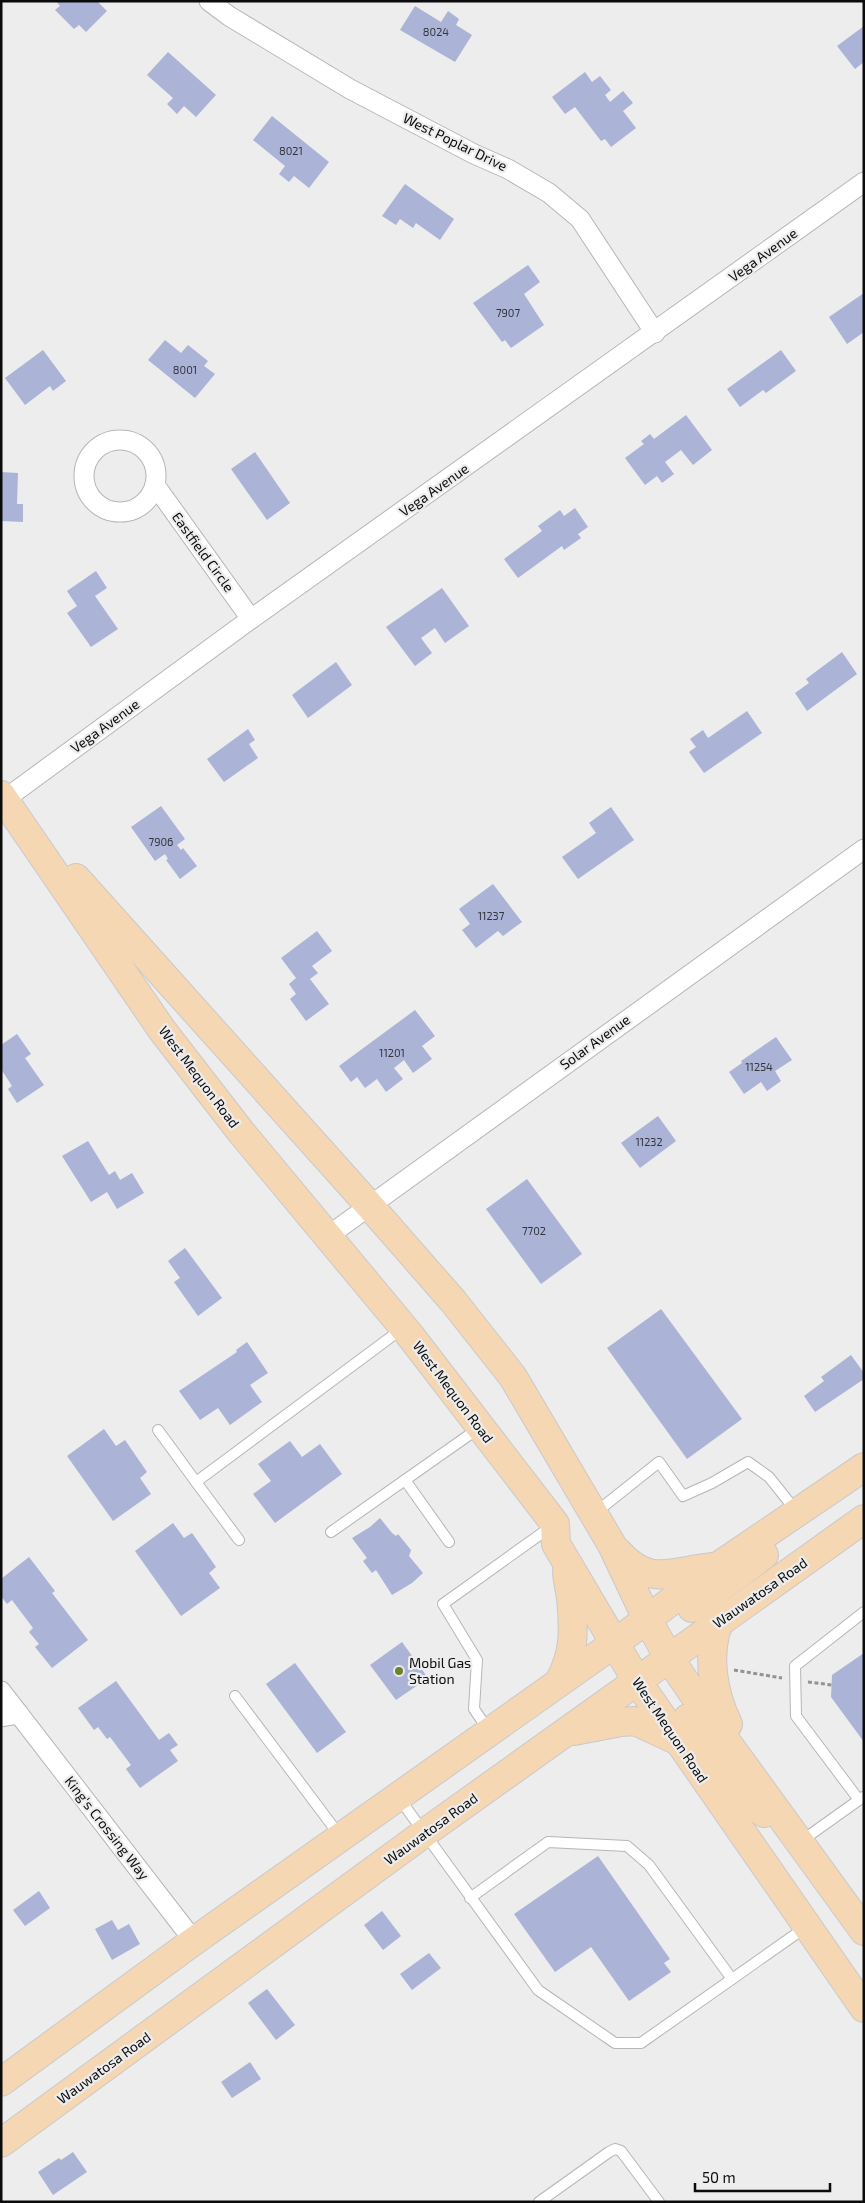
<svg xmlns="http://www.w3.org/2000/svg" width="865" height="2203" font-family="'Exo 2',sans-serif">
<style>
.building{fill:#abb3d6}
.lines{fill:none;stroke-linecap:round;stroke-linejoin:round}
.service-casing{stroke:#b6b6b7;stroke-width:12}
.minor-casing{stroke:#b6b6b7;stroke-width:21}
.primary-casing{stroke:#c9c9ca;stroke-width:30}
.path{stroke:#939394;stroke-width:3;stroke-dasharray:4 2.5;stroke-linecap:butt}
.service{stroke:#fff;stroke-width:10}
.minor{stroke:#fff;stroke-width:19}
.primary{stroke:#f5d7b3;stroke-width:28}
.poi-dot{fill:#6d8131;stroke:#ededee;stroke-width:2}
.labels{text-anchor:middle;stroke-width:4.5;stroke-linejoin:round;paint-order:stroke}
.number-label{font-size:11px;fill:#33353e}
.street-label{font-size:14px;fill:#0b0b0c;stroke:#ededee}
.poi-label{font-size:14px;fill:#0b0b0c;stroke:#ededee;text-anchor:start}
</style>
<rect width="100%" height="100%" fill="#ededee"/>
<g class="building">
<polygon points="56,1 97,1 107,11 86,32 79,25 74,29 55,10 60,6"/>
<polygon points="415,6 441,22 448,11 459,19 456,25 472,35 455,62 400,30"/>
<polygon points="864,26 864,62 855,69 837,46"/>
<polygon points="168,52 216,95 196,117 184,106 177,114 167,104 173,98 147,75"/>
<polygon points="585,72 592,82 600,76 611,90 605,95 610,102 623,91 633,103 623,111 636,128 611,147 605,139 601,141 575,107 565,114 552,97"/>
<polygon points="272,116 329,162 309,188 294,176 289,182 279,174 285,166 253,140"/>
<polygon points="405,184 454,219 440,240 416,223 413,228 400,219 396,225 382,216"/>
<polygon points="528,265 540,282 524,294 544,325 511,348 505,340 502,342 473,303"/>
<polygon points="864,293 864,332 847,344 829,317"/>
<polygon points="165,340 181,353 188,345 208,361 204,366 215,374 195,398 148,360"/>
<polygon points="43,350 66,381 53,391 50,386 25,405 5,378"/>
<polygon points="781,350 796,371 766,393 763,390 740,407 727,389"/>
<polygon points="686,415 712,450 693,465 681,450 665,462 674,474 662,483 657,476 645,485 625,458 644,444 641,441 650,434 654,439"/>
<polygon points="255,452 290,503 267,520 231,469"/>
<polygon points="1,472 18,473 17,504 23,504 23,522 1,521"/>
<polygon points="575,508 588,527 578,534 581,538 564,550 562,546 518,578 504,559 542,531 538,526 560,510 564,516"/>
<polygon points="96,571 107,588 95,596 118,629 91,647 67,613 77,606 67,591"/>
<polygon points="442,588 469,626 445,643 435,628 421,638 432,653 415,666 386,627"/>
<polygon points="842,652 857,674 807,711 795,693 809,683 806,679"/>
<polygon points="336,662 352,685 308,718 292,695"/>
<polygon points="747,711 762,733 704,773 689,752 696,747 690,739 703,730 708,738"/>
<polygon points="248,729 255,740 249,744 258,758 224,782 207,759"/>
<polygon points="161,806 185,839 177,845 181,850 183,848 197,866 180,879 166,860 168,859 165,854 155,861 131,827"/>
<polygon points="611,807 634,840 578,879 562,857 596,833 589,823"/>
<polygon points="493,884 522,922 503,936 498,931 476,948 462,930 470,924 459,909"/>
<polygon points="317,931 332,951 312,966 318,973 310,979 329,1004 306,1021 290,999 296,994 289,984 296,978 281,958"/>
<polygon points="415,1010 435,1036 422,1046 432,1059 413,1073 404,1060 394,1068 403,1079 386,1092 377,1079 365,1088 357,1077 351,1082 339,1066"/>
<polygon points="17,1034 31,1054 25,1058 44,1085 17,1103 8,1089 12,1086 1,1069 1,1045"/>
<polygon points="776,1037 792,1060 775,1071 781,1081 767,1091 761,1082 744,1094 729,1072 742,1063 741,1061"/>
<polygon points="658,1116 676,1141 640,1168 621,1143"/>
<polygon points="88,1141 109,1175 115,1171 120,1180 132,1173 144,1193 117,1209 107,1192 91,1202 62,1156"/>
<polygon points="527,1179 582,1254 541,1284 486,1209"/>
<polygon points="185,1248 222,1298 198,1316 174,1282 180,1278 168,1261"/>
<polygon points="661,1309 742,1419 687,1459 607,1348"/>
<polygon points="247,1342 268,1373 250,1385 262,1402 230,1425 218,1408 200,1420 179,1391 237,1352 236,1350"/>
<polygon points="851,1355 864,1373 864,1379 815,1412 804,1396 824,1381 821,1377"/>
<polygon points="104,1429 116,1446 125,1440 147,1472 140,1478 151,1494 113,1521 67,1456"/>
<polygon points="290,1441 302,1457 320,1444 342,1474 275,1523 253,1494 271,1481 258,1464"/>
<polygon points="380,1518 392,1533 396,1536 398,1534 411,1550 409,1556 423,1573 412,1583 392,1595 376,1570 372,1573 363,1561 367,1558 352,1538 370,1527"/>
<polygon points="173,1523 184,1538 192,1533 216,1567 209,1573 220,1588 181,1616 135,1551"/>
<polygon points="29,1557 55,1591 52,1593 88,1640 52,1668 35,1647 39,1644 29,1632 33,1628 12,1600 7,1604 1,1596 1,1579"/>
<polygon points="402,1642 428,1678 396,1700 370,1665"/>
<polygon points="864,1653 864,1742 831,1697 832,1675"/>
<polygon points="295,1663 346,1732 317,1753 266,1684"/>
<polygon points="116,1681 159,1740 169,1733 178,1745 170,1750 178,1761 140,1788 126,1769 131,1765 110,1737 107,1739 98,1727 94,1730 78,1708"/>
<polygon points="598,1856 670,1959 664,1963 671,1972 629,2001 591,1947 555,1972 514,1914"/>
<polygon points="39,1891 50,1908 25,1926 13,1910"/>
<polygon points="382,1911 401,1936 383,1950 364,1925"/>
<polygon points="112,1920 118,1930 129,1924 140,1944 112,1960 95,1929"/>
<polygon points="429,1953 441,1968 412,1990 400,1974"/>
<polygon points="267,1989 295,2025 276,2040 248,2003"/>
<polygon points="250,2062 261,2079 232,2098 221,2082"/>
<polygon points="73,2152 87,2172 53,2195 38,2172 59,2158 61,2160"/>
</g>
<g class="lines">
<defs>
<g id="service">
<polyline points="158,1430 196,1482"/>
<polyline points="405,1480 449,1542"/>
<polyline points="595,1513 659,1462 683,1496 712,1483 748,1462 769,1477 797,1512"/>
<polyline points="331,1532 479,1428"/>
<polyline points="239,1540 196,1482 403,1328"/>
<polyline points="235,1696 340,1836"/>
<polyline points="489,1731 474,1709 477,1660 443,1604 552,1526"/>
<polyline points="399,1798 538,1990 615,2043 641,2043 806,1927"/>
<polyline points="859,1800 796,1716 795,1666 864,1612"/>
<polyline points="800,1842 863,1797"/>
<polyline points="470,1898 548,1842 627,1846 649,1865 732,1979"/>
<polyline points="539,2202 609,2152 615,2149 621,2151 659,2202"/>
</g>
<g id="minor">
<polyline points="209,1 229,16 350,89 474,154 508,169 549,193 580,219 655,333"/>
<circle cx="120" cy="476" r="36"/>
<polyline points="155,485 251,619"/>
<polyline points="1,802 251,619 864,182"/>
<polyline points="328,1236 864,849"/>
<polyline points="1,1691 194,1941"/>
<polyline points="1,1717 19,1714"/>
</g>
<g id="primary">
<polyline points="1,795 162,1030 241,1132 409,1334 555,1524 556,1544 637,1681 864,2008"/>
<polyline points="76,878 369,1205 453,1301 513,1377 612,1545 647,1619 669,1658 718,1730 864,1931"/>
<path d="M618 1552C650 1588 672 1571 713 1567"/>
<polyline points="692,1608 764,1555"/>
<path d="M719 1622C706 1654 713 1693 728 1724"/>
<path d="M559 1682C575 1653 574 1631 571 1598 570 1589 567 1580 567 1571"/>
<path d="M688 1718C707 1749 734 1793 764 1813"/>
<polyline points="574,1731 621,1722 635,1721 676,1740"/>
<polyline points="1,2082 194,1941 615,1643 717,1567 864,1467"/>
<polyline points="1,2143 423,1834 864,1519"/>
</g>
</defs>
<use href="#service" class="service-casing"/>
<use href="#minor" class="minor-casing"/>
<use href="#primary" class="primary-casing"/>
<g class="path">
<polyline points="734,1670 782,1678"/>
<polyline points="808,1682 832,1685"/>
</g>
<use href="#service" class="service"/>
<use href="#minor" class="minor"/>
<use href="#primary" class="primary"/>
</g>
<circle class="poi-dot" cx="399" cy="1671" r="5"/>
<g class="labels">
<g class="number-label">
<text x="436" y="36">8024</text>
<text x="291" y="155">8021</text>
<text x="508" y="317">7907</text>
<text x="185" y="374">8001</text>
<text x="161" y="846">7906</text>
<text x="491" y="920">11237</text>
<text x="392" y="1057">11201</text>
<text x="759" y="1071">11254</text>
<text x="649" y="1146">11232</text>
<text x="534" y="1235">7702</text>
</g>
<g class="street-label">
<text transform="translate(455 142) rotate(26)" y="5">West Poplar Drive</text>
<text transform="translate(763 255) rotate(-36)" y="5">Vega Avenue</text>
<text transform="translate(434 490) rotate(-35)" y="5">Vega Avenue</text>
<text transform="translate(203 552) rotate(54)" y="5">Eastfield Circle</text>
<text transform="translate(105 726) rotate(-36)" y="5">Vega Avenue</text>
<text transform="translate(595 1042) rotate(-36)" y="5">Solar Avenue</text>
<text transform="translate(199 1077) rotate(53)" y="5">West Mequon Road</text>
<text transform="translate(453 1392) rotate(53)" y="5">West Mequon Road</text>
<text transform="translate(760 1593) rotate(-35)" y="5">Wauwatosa Road</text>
<text transform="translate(670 1730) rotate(56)" y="5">West Mequon Road</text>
<text transform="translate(107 1828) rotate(52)" y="5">King's Crossing Way</text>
<text transform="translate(431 1829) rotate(-36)" y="5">Wauwatosa Road</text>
<text transform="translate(104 2068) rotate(-36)" y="5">Wauwatosa Road</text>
</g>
<g class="poi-label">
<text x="409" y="1668">Mobil Gas<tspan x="409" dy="16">Station</tspan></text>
</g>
</g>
<rect width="865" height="2203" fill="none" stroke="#0b0b0c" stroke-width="5"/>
<path d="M695 2183v8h135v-8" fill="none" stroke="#0b0b0c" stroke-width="2.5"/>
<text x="702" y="2183" font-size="15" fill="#0b0b0c" stroke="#ededee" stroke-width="4" paint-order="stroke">50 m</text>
</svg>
